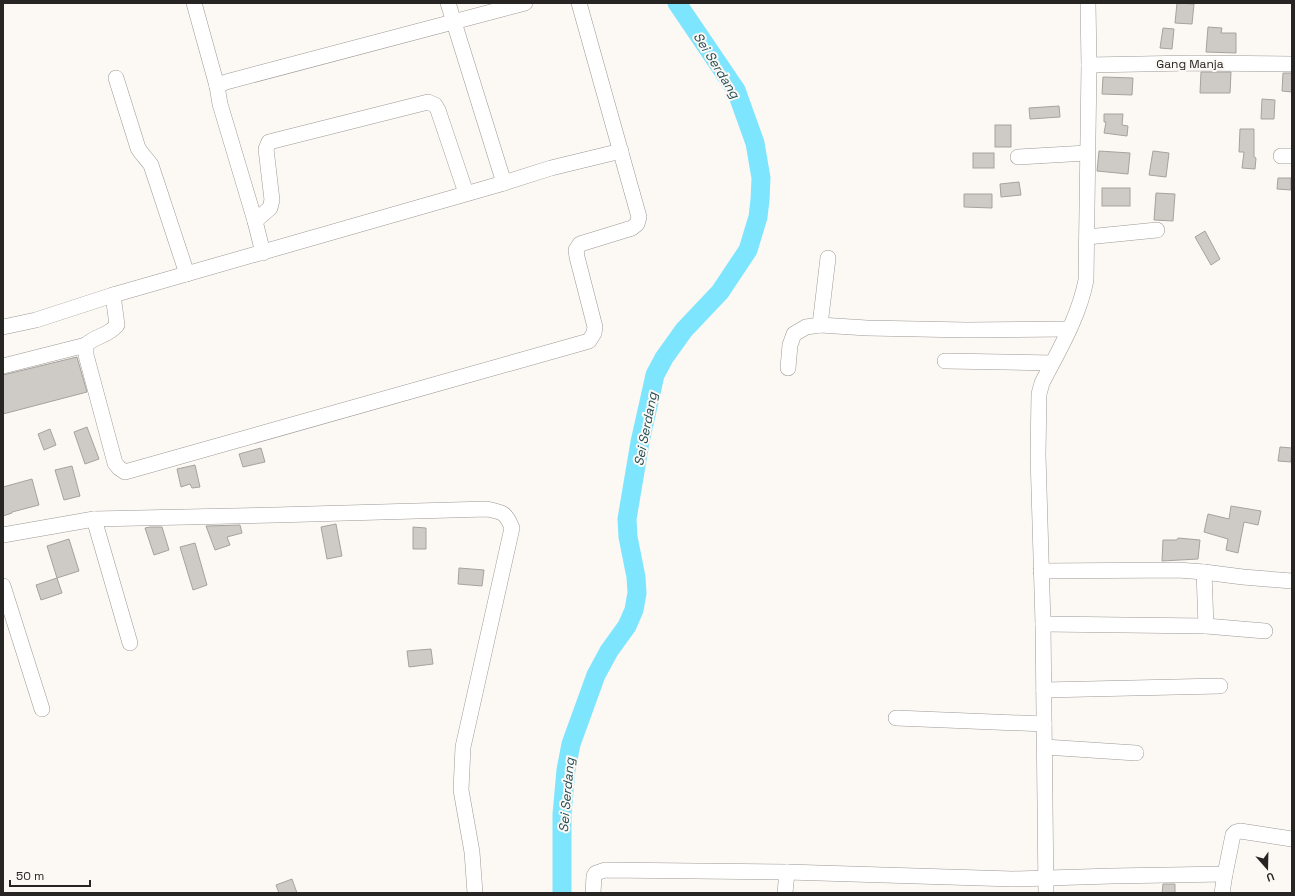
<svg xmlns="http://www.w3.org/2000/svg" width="1295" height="896" font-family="'Space Grotesk',sans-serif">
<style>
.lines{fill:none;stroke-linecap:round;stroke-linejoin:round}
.river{stroke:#7ee5fe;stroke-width:19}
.building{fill:#cecbc7;stroke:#a6a39f}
.minor-casing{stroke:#9d9a97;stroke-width:16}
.minor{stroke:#fff;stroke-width:15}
.labels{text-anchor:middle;stroke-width:4;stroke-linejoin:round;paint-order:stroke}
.street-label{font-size:12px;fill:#262524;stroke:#fcf8f4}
.water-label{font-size:13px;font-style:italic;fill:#224f5a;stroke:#fcf8f4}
</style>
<rect width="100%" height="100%" fill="#fcf8f4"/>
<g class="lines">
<polyline class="river" points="562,893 562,814 566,770 571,744 596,675 609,651 627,626 634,610 637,593 636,577 628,537 627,519 640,442 655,375 664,358 684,330 720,292 748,250 758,217 760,200 761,178 755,143 736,90 677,3"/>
</g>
<g class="building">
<polygon points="1177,3 1194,4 1192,24 1175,23"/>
<polygon points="1208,27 1222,28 1221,33 1236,33 1236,53 1206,52"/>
<polygon points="1163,28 1174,29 1172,49 1160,48"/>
<polygon points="1201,72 1231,72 1230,93 1200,93"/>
<polygon points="1283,73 1292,73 1292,92 1282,91"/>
<polygon points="1103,77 1133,78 1132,95 1102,94"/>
<polygon points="1262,99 1275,100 1274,119 1261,119"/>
<polygon points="1059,106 1060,117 1030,119 1029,108"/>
<polygon points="1104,114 1123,114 1122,125 1128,126 1127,136 1104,133 1106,122 1104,122"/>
<rect x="995" y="125" width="16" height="22"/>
<polygon points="1240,129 1254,129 1254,157 1256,158 1255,169 1242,168 1244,152 1239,152"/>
<polygon points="1099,151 1130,153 1128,174 1097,171"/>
<polygon points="1153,151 1169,153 1166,177 1149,175"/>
<rect x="973" y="153" width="21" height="15"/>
<polygon points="1278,178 1291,178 1291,190 1277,189"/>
<polygon points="1019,182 1021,195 1001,197 1000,184"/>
<rect x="1102" y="188" width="28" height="18"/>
<polygon points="1156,193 1175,194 1173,221 1154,220"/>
<polygon points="964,194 992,194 992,208 964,207"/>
<polygon points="1205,231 1220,259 1211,265 1195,237"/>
<polygon points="77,357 87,392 3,414 3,375"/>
<polygon points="87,427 99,459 85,464 74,432"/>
<polygon points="50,429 56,445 44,450 38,434"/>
<polygon points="1280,447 1292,448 1291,462 1278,461"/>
<polygon points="261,448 265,462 243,467 239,454"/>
<polygon points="195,465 200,487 192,488 190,484 181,487 177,469"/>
<polygon points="72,466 80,496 64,500 55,470"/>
<polygon points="32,479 39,505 12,512 12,513 3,516 3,487"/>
<polygon points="1231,506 1261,511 1258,525 1244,522 1238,553 1226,550 1228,539 1204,532 1208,514 1229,519"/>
<polygon points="336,524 342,556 327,559 321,527"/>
<polygon points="240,525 242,533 227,537 230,545 215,550 206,526"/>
<polygon points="150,527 162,527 169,550 154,555 145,528"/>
<polygon points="413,527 426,528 426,549 413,549"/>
<polygon points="1178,538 1200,540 1198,559 1162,561 1163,540 1177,540"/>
<polygon points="69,539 79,571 57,578 47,546"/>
<polygon points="195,543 207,585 193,590 180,547"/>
<polygon points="459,568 484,570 482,586 458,584"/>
<polygon points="57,578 62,593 41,600 36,585"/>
<polygon points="431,649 433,664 409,667 407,651"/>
<polygon points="292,879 297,893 279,893 276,885"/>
<polygon points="1163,884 1175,884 1175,893 1162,893"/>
</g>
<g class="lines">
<defs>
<g id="minor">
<polyline points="194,3 217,86"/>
<polyline points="448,3 504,183"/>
<polyline points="1089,65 1192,63 1292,64"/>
<path d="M116 78 138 148C142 155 147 159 151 165L187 274"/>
<polyline points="1281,156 1292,156"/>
<polyline points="1018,157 1087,153"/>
<polyline points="255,221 270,208 272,200 266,149 269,142 428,102 435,105 438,110 466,193"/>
<polyline points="1087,237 1157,230"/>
<polyline points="263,253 255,221 220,104 217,86 226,82 525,3"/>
<path d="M113 295 117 325C107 337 96 335 86 345V355L115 463 119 468 125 472 589 341 594 333 595 327 577 257 576 250 580 244 632 228 637 224 639 217 579 3"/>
<polyline points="820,325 828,258"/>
<polyline points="3,327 36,320 113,295 504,183 551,168 621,151"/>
<polyline points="945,361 1052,363"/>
<polyline points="3,366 86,345"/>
<polyline points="788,368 790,345 794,334 806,327 820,325 867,328 967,330 1069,329"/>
<polyline points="94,519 130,643"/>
<path d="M3 535 94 519 275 515 487 509C503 512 506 513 512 528L463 747 461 790 472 852 475 893"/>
<polyline points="1041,571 1178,570 1204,572 1243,577 1292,581"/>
<polyline points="3,586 42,709"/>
<polyline points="1043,624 1206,626 1204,572"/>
<polyline points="1206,626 1265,631"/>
<polyline points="1044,690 1220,686"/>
<polyline points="896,718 1044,724"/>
<polyline points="1045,747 1136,753"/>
<polyline points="593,893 594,876 596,873 605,870 787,872 1013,879 1112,876 1225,874 1233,835 1236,832 1240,831 1292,839"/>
<polyline points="785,893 787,872"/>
<path d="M1046 893 1043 624 1038 455 1039 394 1042 383C1059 350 1079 317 1086 280L1089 65 1088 3"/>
<polyline points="1222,893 1225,874"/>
</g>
</defs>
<use href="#minor" class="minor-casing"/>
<use href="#minor" class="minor"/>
</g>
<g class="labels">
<g class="street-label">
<text x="1190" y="68">Gang Manja</text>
</g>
<g class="water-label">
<text transform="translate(717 65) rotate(58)" y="5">Sei Serdang</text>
<text transform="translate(645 429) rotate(-79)" y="5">Sei Serdang</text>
<text transform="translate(566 795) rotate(-85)" y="5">Sei Serdang</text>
</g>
</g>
<rect width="1295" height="896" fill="none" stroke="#262524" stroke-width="8"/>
<g transform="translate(1267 868) rotate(160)" stroke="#fcf8f4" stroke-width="3" paint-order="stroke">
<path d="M0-3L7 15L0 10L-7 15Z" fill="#262524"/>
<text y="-6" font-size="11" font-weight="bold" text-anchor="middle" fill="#262524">U</text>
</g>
<path d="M10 880v6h80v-6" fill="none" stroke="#262524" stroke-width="2"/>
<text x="16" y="880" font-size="12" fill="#262524" stroke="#fcf8f4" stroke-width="3" paint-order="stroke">50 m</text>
</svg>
